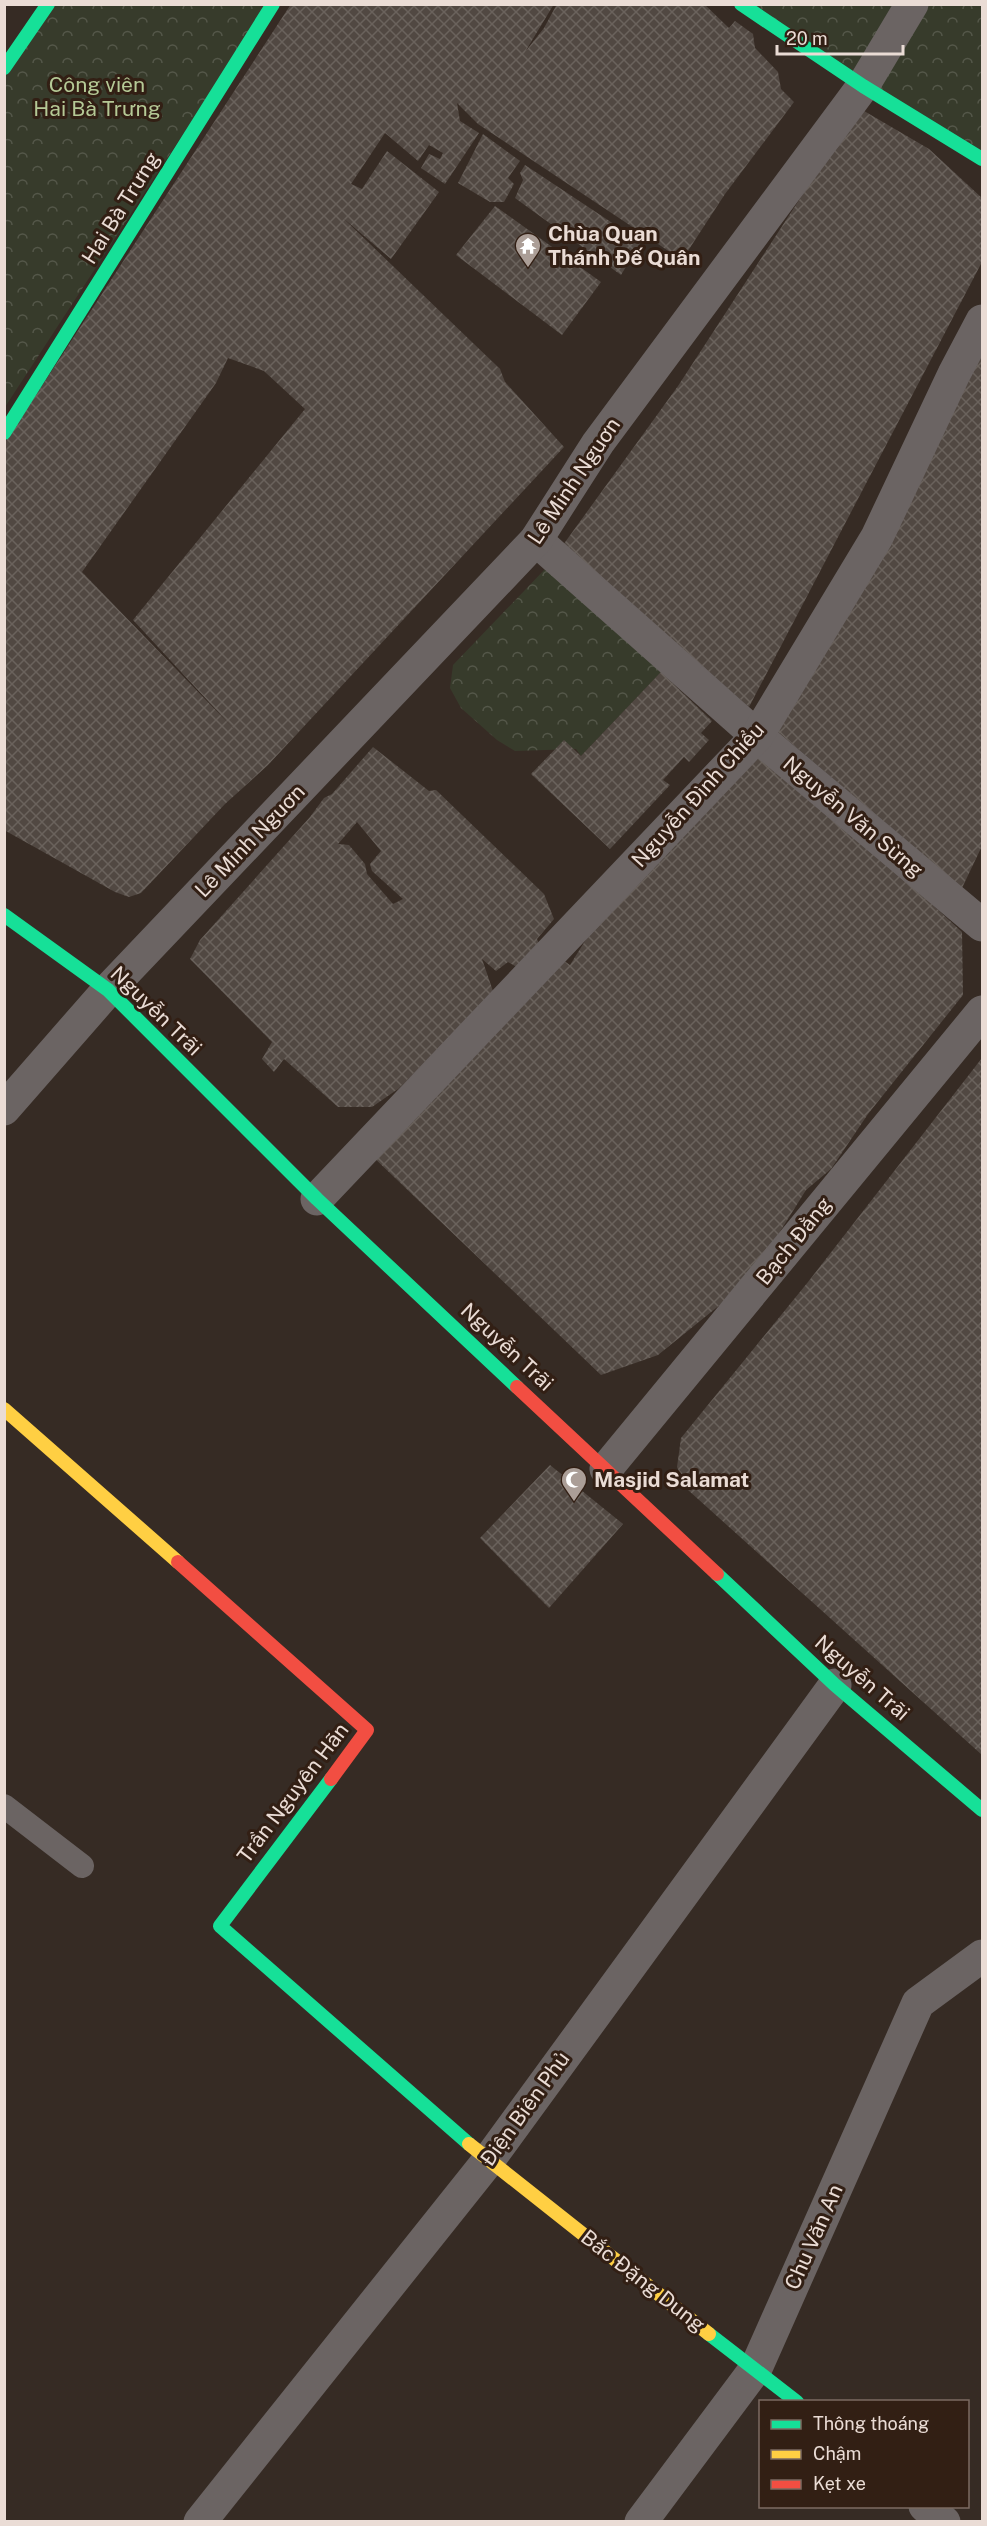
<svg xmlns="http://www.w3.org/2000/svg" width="987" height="2526" font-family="'Public Sans',sans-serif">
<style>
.park{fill:url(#park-crowns)}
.building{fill:url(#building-cross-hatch);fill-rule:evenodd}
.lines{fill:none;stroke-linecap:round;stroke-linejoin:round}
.lane{stroke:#6b6463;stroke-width:24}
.street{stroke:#6b6463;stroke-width:33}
.fast{stroke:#16e098;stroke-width:14}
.slow{stroke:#ffcf43;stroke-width:14}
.jam{stroke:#f24e42;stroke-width:14}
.labels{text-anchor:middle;stroke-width:6;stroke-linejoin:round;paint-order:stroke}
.park-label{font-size:21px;fill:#b5c996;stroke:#321f14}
.street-label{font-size:21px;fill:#eadcd5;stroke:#321f14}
.poi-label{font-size:21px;font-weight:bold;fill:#eadcd5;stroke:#321f14;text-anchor:start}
</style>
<defs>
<pattern id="park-crowns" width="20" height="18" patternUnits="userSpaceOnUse" patternTransform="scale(1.5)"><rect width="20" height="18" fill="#373b2b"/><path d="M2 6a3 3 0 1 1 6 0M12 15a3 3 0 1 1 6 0" fill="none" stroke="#545749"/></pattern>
<pattern id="building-cross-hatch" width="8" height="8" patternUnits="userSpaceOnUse" patternTransform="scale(1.5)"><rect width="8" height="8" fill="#514842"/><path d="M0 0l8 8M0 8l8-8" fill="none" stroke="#6a625c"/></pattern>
</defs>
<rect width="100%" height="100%" fill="#362b24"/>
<g class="park">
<polygon points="48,5 267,5 5,407 5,63"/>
<polygon points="740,5 982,5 982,158"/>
<polygon points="546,568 661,672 581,756 576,749 515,751 497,740 461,708 450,688 453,665"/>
</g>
<g class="building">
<path d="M291 4H554L525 52 544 28 557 4H704L729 28 735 21 753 34 755 48 778 72 781 89 794 102 725 194 682 260 478 124 457 103 460 121 479 133 445 184 421 168 429 154 440 159 443 153 429 145 418 161 385 133 351 184 362 189 387 151 439 192 391 259 343 218 500 369 505 382 564 447 268 765 225 804 141 893 129 897 115 892 4 830V444ZM228 358 264 371 305 409 133 620 233 728 82 572 216 383Z"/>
<polygon points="859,108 929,149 982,198 982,262 749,707 563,545 678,386"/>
<polygon points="483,134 520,161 508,178 514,184 504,202 490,202 458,183"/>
<polygon points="525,165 641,242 621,275 515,198 523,180 520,173"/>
<polygon points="495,206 601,282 562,335 456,255"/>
<polygon points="982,339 982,846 962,888 771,726"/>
<polygon points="661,672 712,721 701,733 709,740 689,762 684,757 663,780 670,785 610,849 531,774 564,740 581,756"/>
<path d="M373 747 429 791 436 790 544 894 554 919 537 939 541 948 522 970 508 962 496 971 482 959 494 994 398 1089 372 1107H338L284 1059 274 1072 262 1059 272 1042 190 959 200 940 310 817 324 798 332 794ZM357 822 381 851 370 864 372 871 403 899 393 904 367 874 365 864 349 845 338 844Z"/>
<polygon points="760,753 781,765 962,932 963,995 868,1114 831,1169 806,1190 771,1246 742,1287 658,1355 601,1375 370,1154 560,958 570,965 600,917"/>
<polygon points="982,1058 982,1755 688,1490 677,1467 681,1438 808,1282"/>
<polygon points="550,1465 623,1524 549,1608 480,1538"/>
</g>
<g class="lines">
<polyline class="lane" points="4,1806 82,1866"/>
<g class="street">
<polyline points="536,540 757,736 982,925"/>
<polyline points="4,1109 108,990 536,540 598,443 863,86 912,4"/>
<polyline points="317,1199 757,736 877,537 954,374 982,321"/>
<polyline points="606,1469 982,1012"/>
<polyline points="925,2506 944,2522"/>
<polyline points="200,2522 488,2161 835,1685"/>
<polyline points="641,2522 756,2368 918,2003 982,1956"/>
</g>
<g class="fast">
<polyline points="741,4 863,86 982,159"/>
<polyline points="4,68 48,4"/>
<polyline points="4,433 273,4"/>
<polyline points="4,915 108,990 317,1199 517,1387"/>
<polyline points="717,1574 835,1685 982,1810"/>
<polyline points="331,1779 220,1926 469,2144"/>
<polyline points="709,2334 797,2402"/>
</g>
<g class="slow">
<polyline points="4,1409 178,1562"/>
<polyline points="469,2144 709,2334"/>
</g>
<g class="jam">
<polyline points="517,1387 717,1574"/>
<polyline points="178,1562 367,1730 331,1779"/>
</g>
</g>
<defs>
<symbol id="temple-pin" viewBox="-11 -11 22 30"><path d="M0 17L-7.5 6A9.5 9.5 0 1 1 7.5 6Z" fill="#ab9e97" stroke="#321f14"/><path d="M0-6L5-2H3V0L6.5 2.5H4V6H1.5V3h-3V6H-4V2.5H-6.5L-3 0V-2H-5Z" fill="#fff"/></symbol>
<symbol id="mosque-pin" viewBox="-11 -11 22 30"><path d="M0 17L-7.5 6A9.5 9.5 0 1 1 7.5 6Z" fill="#ab9e97" stroke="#321f14"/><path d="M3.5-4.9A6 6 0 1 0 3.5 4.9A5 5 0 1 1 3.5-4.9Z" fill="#fff"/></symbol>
</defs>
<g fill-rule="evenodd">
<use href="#temple-pin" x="513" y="231" width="30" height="40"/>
<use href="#mosque-pin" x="559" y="1465" width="30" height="40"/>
</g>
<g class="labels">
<g class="park-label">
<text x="97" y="92">Công viên<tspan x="97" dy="24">Hai Bà Trưng</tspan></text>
</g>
<g class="street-label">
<text transform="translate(121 208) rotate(-58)" y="7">Hai Bà Trưng</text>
<text transform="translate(574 481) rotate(-56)" y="7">Lê Minh Nguơn</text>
<text transform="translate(698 795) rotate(-48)" y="7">Nguyễn Đình Chiểu</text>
<text transform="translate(853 817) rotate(40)" y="7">Nguyễn Văn Sừng</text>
<text transform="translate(250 841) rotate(-46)" y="7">Lê Minh Nguơn</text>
<text transform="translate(156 1011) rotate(44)" y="7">Nguyễn Trãi</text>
<text transform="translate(794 1241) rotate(-51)" y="7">Bạch Đằng</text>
<text transform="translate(507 1347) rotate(43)" y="7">Nguyễn Trãi</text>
<text transform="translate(862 1678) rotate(41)" y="7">Nguyễn Trãi</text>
<text transform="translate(293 1793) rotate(-53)" y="7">Trần Nguyên Hãn</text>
<text transform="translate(525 2109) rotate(-54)" y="7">Điện Biên Phủ</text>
<text transform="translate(814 2237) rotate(-66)" y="7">Chu Văn An</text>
<text transform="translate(643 2281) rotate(38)" y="7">Bắc Đặng Dung</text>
</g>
<g class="poi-label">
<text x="548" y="241">Chùa Quan<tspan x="548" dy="24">Thánh Đế Quân</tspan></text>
<text x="594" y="1487">Masjid Salamat</text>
</g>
</g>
<rect width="987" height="2526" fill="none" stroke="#eadcd5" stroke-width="12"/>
<rect x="759" y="2400" width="210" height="108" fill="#321f14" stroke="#7c6b61" stroke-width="1.5"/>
<rect x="771" y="2420" width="30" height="9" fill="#16e098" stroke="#7c6b61" stroke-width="1.5"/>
<text x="813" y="2430" font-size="18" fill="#eadcd5">Thông thoáng</text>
<rect x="771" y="2450" width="30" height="9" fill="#ffcf43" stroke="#7c6b61" stroke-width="1.5"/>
<text x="813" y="2460" font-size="18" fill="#eadcd5">Chậm</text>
<rect x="771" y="2480" width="30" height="9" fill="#f24e42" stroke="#7c6b61" stroke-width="1.5"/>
<text x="813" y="2490" font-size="18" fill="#eadcd5">Kẹt xe</text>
<path d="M777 45v9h126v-9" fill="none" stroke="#eadcd5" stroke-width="3"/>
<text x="786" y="45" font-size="18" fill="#eadcd5" stroke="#321f14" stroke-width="4.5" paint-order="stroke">20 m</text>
</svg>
